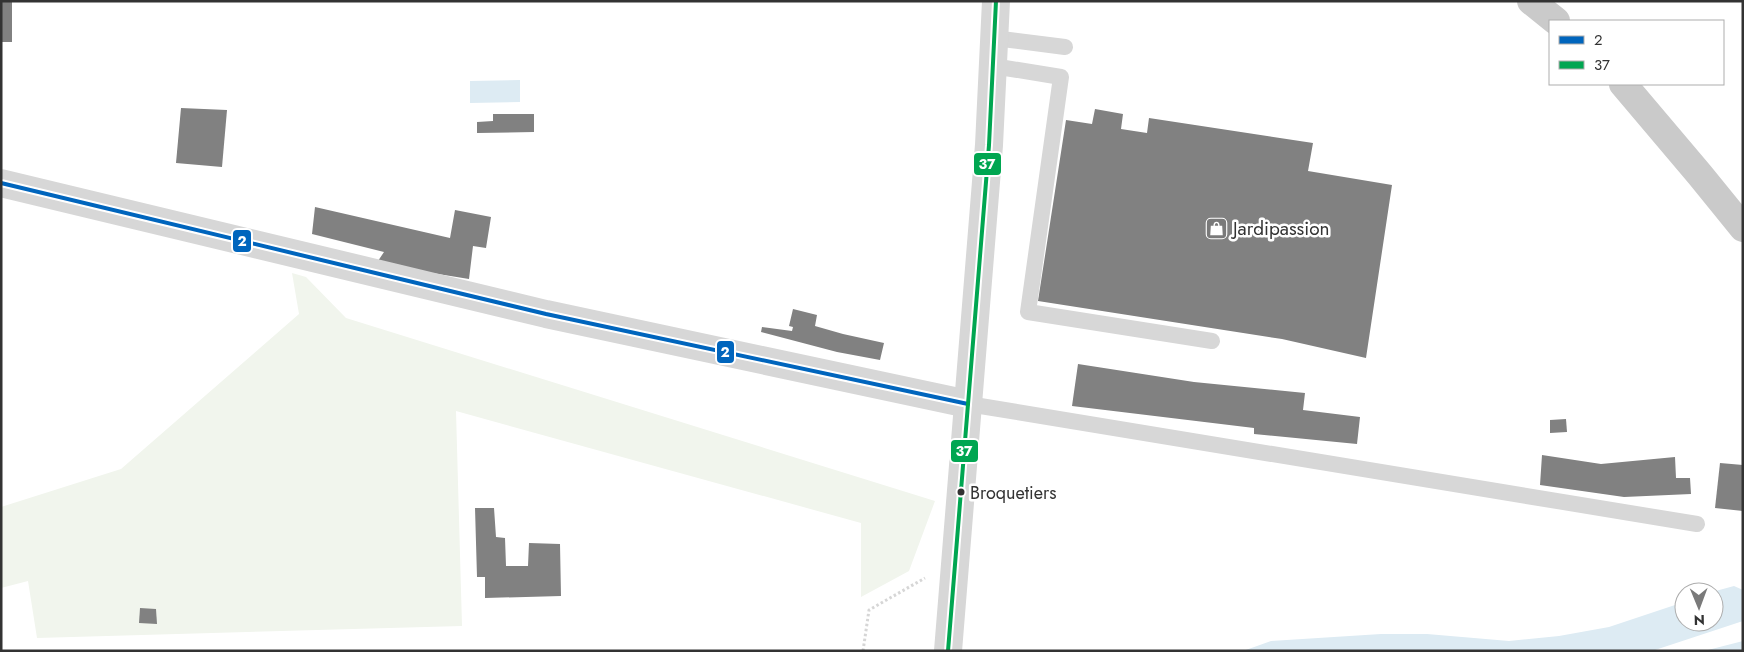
<svg xmlns="http://www.w3.org/2000/svg" width="1744" height="652" font-family="Jost,sans-serif">
<style>
.green{fill:#f1f5ed}
.water{fill:#ddebf3}
.building{fill:#818181}
.lines{fill:none;stroke-linecap:round;stroke-linejoin:round}
.path{stroke:#d6d6d6;stroke-width:3;stroke-dasharray:2.5 2.5;stroke-linecap:butt}
.service{stroke:#d7d7d7;stroke-width:16}
.minor{stroke:#d7d7d7;stroke-width:28}
.tertiary{stroke:#d7d7d7;stroke-width:28}
.primary{stroke:#cacaca;stroke-width:28}
.bus-1-casing{stroke:#fff;stroke-width:8}
.bus-2-casing{stroke:#fff;stroke-width:8}
.bus-1{stroke:#0065bd;stroke-width:4}
.bus-2{stroke:#00a651;stroke-width:4}
.bus-dot{fill:#333;stroke:#fff;stroke-width:2}
.labels{text-anchor:middle;stroke-width:5;stroke-linejoin:round;paint-order:stroke}
.bus-label{font-size:18px;fill:#333;stroke:#fff;text-anchor:start}
.poi-label{font-size:19px;fill:#333;stroke:#fff;text-anchor:start}
.line-badge{stroke:#fff;stroke-width:2}
.badge-label{font-size:14px;text-anchor:middle;font-weight:bold;fill:#fff}
</style>
<rect width="100%" height="100%" fill="#fff"/>
<polygon class="green" points="292,273 306,277 346,318 935,501 909,571 861,597 861,523 456,411 462,626 37,638 28,581 1,588 1,507 121,469 299,314"/>
<g class="water">
<polygon points="520,80 520,102 470,103 470,81"/>
<polygon points="1734,586 1743,590 1743,621 1652,651 1243,651 1271,641 1381,634 1427,634 1509,641 1559,636 1609,627 1684,602 1684,622 1714,622 1714,592 1712,592"/>
<polygon points="1743,641 1743,651 1704,651"/>
</g>
<g class="building">
<rect x="1" y="1" width="11" height="41"/>
<polygon points="181,108 227,110 222,167 176,163"/>
<polygon points="1095,109 1123,114 1121,129 1147,133 1149,118 1313,143 1308,171 1392,185 1366,358 1282,339 1038,301 1066,120 1092,124"/>
<polygon points="493,114 534,114 534,132 477,133 477,122 493,121"/>
<polygon points="315,207 450,238 455,210 491,217 486,248 473,246 469,279 401,268 378,261 384,252 312,234"/>
<polygon points="793,309 817,315 815,326 843,334 884,343 880,360 837,352 761,332 762,327 792,331 793,327 789,326"/>
<polygon points="1078,364 1194,382 1305,393 1303,410 1360,417 1357,444 1254,434 1254,428 1072,406"/>
<polygon points="1566,419 1567,432 1550,433 1550,420"/>
<polygon points="1542,455 1601,464 1675,457 1676,478 1690,478 1691,494 1624,497 1540,485"/>
<polygon points="1720,463 1743,465 1743,511 1715,508"/>
<polygon points="475,508 494,508 496,537 505,538 506,566 528,566 529,543 560,544 561,596 485,598 485,577 477,577"/>
<polygon points="140,608 156,609 157,624 139,623"/>
</g>
<g class="lines">
<polyline class="path" points="863,651 869,610 925,578"/>
<g class="service">
<polyline points="994,38 1065,47"/>
<polyline points="993,66 1061,77 1028,312 1212,341"/>
<polyline points="968,404 1697,524"/>
</g>
<polyline class="minor" points="1,183 546,314 968,404"/>
<polyline class="tertiary" points="948,651 989,145 996,1"/>
<g class="primary">
<polyline points="1531,1 1556,21"/>
<polyline points="1623,84 1700,175 1743,228"/>
</g>
<defs>
<polyline id="bus-1" points="1,183 546,314 968,404"/>
<polyline id="bus-2" points="948,651 989,145 996,1"/>
</defs>
<use href="#bus-1" class="bus-1-casing"/>
<use href="#bus-2" class="bus-2-casing"/>
<use href="#bus-1" class="bus-1"/>
<use href="#bus-2" class="bus-2"/>
</g>
<defs>
<symbol id="shop-square" viewBox="-11 -11 22 22"><rect x="-9" y="-9" width="18" height="18" rx="4" fill="#7a7a7a" stroke="#fff"/><path d="M-5-2.5h2.3a2.7 3.5 0 0 1 5.4 0H5L5.5 6h-11ZM-1.5-2.5h3a1.5 2.3 0 0 0-3 0Z" fill="#fff"/></symbol>
</defs>
<g fill-rule="evenodd">
<use href="#shop-square" x="1204" y="216" width="25" height="25"/>
</g>
<circle class="bus-dot" cx="961" cy="492" r="4.5"/>
<g class="labels">
<g class="bus-label">
<text x="970" y="499">Broquetiers</text>
</g>
<g class="poi-label">
<text x="1233" y="235">Jardipassion</text>
</g>
</g>
<g class="line-badge">
<rect x="973" y="152" width="29" height="24" rx="5" fill="#00a651"/>
<rect x="232" y="229" width="20" height="24" rx="5" fill="#0065bd"/>
<rect x="716" y="340" width="19" height="24" rx="5" fill="#0065bd"/>
<rect x="950" y="439" width="29" height="24" rx="5" fill="#00a651"/>
</g>
<g class="badge-label">
<text x="987" y="169">37</text>
<text x="242" y="246">2</text>
<text x="725" y="357">2</text>
<text x="964" y="456">37</text>
</g>
<rect width="1744" height="652" fill="none" stroke="#333333" stroke-width="5"/>
<rect x="1549" y="20" width="175" height="65" fill="#ffffff" stroke="#adadad"/>
<rect x="1559" y="36" width="25" height="8" fill="#0065bd" stroke="#adadad"/>
<text x="1594" y="45" font-size="15" fill="#333333">2</text>
<rect x="1559" y="61" width="25" height="8" fill="#00a651" stroke="#adadad"/>
<text x="1594" y="70" font-size="15" fill="#333333">37</text>
<g transform="translate(1699 607) rotate(179)"><circle r="24" fill="#ffffff" stroke="#adadad"/>
<path d="M0-4L9 19L0 12L-9 19Z" fill="#7a7a7a"/>
<text y="-8" font-size="14" font-weight="bold" text-anchor="middle" fill="#333333">N</text>
</g>
</svg>
